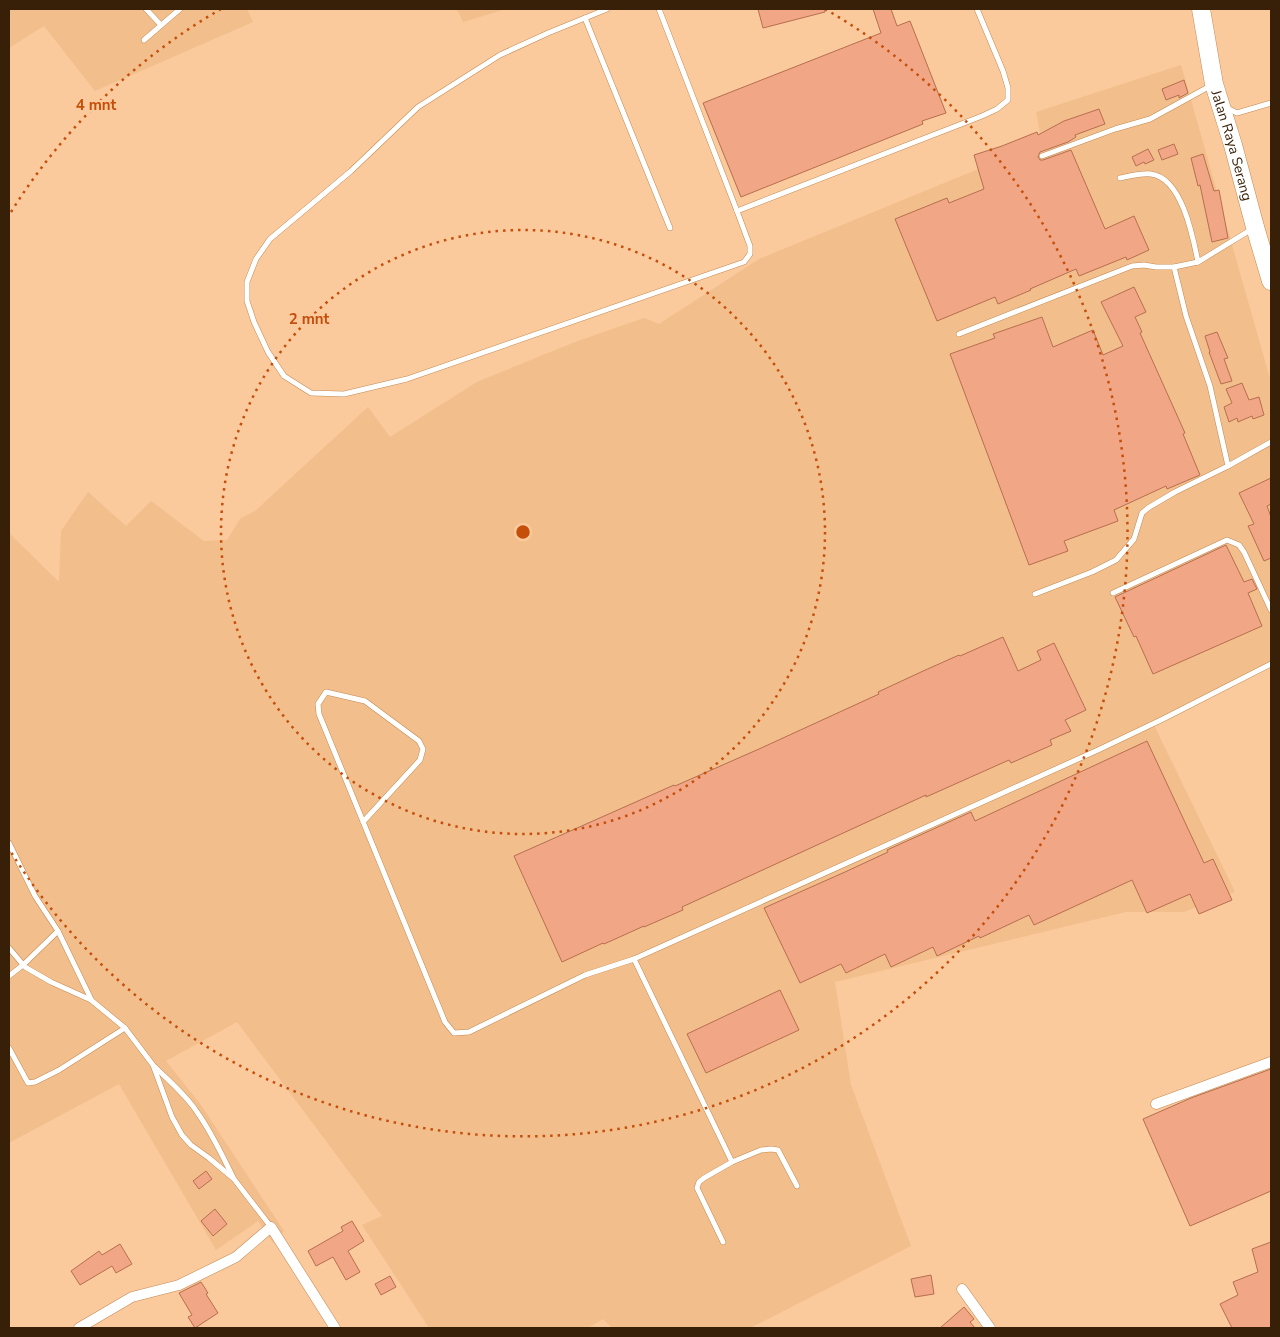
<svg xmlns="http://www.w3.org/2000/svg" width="1280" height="1337" font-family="'Nunito Sans',sans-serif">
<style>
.built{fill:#f2be8c}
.building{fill:#f1a685;stroke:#b76f4f}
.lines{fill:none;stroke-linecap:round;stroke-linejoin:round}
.service-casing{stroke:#c38a51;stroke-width:6}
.minor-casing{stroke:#c38a51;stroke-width:11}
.trunk-casing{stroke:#c38a51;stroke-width:19}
.service{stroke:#fff;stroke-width:5}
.minor{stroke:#fff;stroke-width:10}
.trunk{stroke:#fff;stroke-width:18}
.ring{fill:none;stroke:#c54e0b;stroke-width:2.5;stroke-dasharray:2.5 5}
.labels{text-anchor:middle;stroke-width:5;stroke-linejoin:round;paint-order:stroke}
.street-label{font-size:14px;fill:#372007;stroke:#fac99c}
.centre{fill:#c54e0b;stroke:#fac99c;stroke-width:2.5}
.ring-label{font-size:15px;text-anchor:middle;font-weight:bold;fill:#c54e0b;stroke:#fac99c;stroke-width:5;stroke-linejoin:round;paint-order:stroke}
</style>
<rect width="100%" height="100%" fill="#fac99c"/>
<g class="built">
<polygon points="9,9 247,9 253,22 95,91 44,26 9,48"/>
<polygon points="457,9 506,9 463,22"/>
<polygon points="1181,65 1271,382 1271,546 1266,549 1271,561 1271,663 1153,723 1235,892 1184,912 1126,912 835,982 851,1085 911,1246 750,1328 612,1328 603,1319 588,1328 429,1328 362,1225 382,1216 237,1022 166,1061 201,1105 284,1231 273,1243 258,1221 216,1250 119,1084 9,1143 9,533 59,582 61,531 88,492 126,526 151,501 204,541 227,540 241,518 255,511 368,407 390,437 477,382 575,342 644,318 659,324 759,259 1042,143 1036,112"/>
</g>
<g class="building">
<polygon points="758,9 825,9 825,12 763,28"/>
<polygon points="873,9 891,9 897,26 910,21 946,113 922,121 923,124 741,197 703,103 881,33"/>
<polygon points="1184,80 1188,93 1179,98 1179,95 1166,100 1162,89"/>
<polygon points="1099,109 1105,124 1075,135 1076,137 1068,142 1040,152 1038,157 1040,160 1043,160 1071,150 1105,229 1134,216 1149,250 1127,260 1126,257 1079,276 1076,269 1030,289 1031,290 998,304 995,297 937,321 895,219 947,198 949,203 984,189 974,155 1002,146 1037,132 1038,135 1064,121"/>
<polygon points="1174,144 1178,154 1162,160 1158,150"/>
<polygon points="1148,149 1154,160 1145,164 1144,162 1136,166 1132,157"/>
<polygon points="1203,154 1214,191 1219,190 1228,238 1212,242 1200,185 1198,186 1191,158"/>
<polygon points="1134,287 1146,312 1135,317 1142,332 1140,333 1185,433 1183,434 1200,475 1167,489 1166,486 1114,510 1118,521 1064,541 1068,551 1029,565 950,354 995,338 993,334 1042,317 1053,347 1093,330 1103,355 1123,346 1101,302"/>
<polygon points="1217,332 1228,358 1224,359 1232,381 1221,384 1209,352 1210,352 1205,336"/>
<polygon points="1242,383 1249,400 1259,397 1264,415 1253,419 1252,416 1238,422 1237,418 1229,422 1224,407 1232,403 1226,389"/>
<polygon points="1271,478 1271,504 1267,506 1271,517 1271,558 1264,561 1248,526 1254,524 1239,493"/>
<polygon points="1226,545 1244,582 1252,579 1257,589 1248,593 1262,626 1153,674 1136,636 1134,637 1115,597"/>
<polygon points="1003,637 1018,671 1041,660 1037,651 1054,643 1086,710 1065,720 1071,731 1050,740 1052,745 1011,763 1009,760 926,797 926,795 682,907 683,910 644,927 644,926 604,944 603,943 562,962 514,856 674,785 675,786 759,749 879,694 878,692 921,672 959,655 960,656"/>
<polygon points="1147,741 1204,863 1213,859 1232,900 1199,914 1190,894 1147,913 1132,880 1034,925 1029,915 980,938 979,936 937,956 933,947 891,967 885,954 846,973 841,964 800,983 764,908 845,872 888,852 887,850 971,812 975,821"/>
<polygon points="780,990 799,1030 706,1073 687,1034"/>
<polygon points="1271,1069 1271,1191 1190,1226 1143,1119 1191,1098"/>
<polygon points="206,1171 212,1179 199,1189 193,1181"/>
<polygon points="215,1209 227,1224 213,1236 201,1221"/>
<polygon points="352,1221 364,1241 348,1251 360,1272 346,1280 333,1257 316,1266 308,1251 343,1231 341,1227"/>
<polygon points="1271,1242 1271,1328 1232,1328 1220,1304 1238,1295 1233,1282 1258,1272 1252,1249"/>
<polygon points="120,1244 132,1264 116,1273 112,1266 80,1285 71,1271 99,1251 102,1255"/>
<polygon points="931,1275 934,1294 915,1297 911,1279"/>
<polygon points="390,1276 396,1287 381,1295 375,1284"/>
<polygon points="201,1282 208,1293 206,1294 218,1313 195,1328 188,1317 192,1315 179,1293"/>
<polygon points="964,1307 974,1319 970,1322 975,1328 940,1328"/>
</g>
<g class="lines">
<defs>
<g id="service">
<polyline points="146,9 161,25"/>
<polyline points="607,9 548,33 500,55 418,107 351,171 270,239 256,259 247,282 247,301 254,322 268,352 284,376 311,393 344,394 407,379 744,262 750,254 750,246 737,211 659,9"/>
<polyline points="585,18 670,228"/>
<polyline points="144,40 180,9"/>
<polyline points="1227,108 1237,113 1271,103"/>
<polyline points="1042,156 1115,129 1150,119 1212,85"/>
<path d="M1120 178C1130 176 1141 173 1151 174 1182 178 1193 237 1198 262"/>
<polyline points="737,211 982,116 997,109 1008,100 1008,88 1003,71 977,9"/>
<polyline points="959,334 1132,266 1144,265 1156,267 1174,267"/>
<polyline points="1228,466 1210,386 1186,316 1174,267 1198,262 1252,229"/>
<polyline points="1113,593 1227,540 1239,545 1244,552 1271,610"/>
<polyline points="1035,594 1092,572 1116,560 1134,539 1142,513 1148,508 1175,492 1228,466 1271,442"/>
<polyline points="363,822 420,760 423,749 419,741 365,701 326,692 318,704 319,714 445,1022 454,1033 469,1032 585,975 634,959 1098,750 1163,719 1271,664"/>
<polyline points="9,843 35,896 58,931 91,999"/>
<polyline points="9,948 25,967 51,982 91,1000 125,1028 153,1065 172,1117 182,1135 191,1145 209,1158 234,1179 271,1227"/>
<polyline points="634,959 732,1162"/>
<polyline points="9,976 23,965 58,931"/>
<polyline points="9,1048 28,1083 35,1082 59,1070 125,1028"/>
<path d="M155 1067C169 1081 186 1095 197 1112 212 1133 222 1155 233 1177"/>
<polyline points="723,1242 697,1188 699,1182 704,1178 732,1162 761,1150 771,1149 778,1150 797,1186"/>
</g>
<g id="minor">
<polyline points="1156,1104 1271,1062"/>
<polyline points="962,1289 990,1328"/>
<polyline points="79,1328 132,1297 179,1285 236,1257 271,1227 335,1328"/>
</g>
<g id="trunk">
<path id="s1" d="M1201 9 1214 84 1233 145 1255 227 1271 281"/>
</g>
</defs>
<use href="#service" class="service-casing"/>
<use href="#minor" class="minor-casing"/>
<use href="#trunk" class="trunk-casing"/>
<use href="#service" class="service"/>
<use href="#minor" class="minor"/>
<use href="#trunk" class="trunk"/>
</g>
<g class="ring">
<circle cx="523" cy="532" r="302"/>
<path d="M11 212A604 604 0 0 1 221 9M825 9A604 604 0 1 1 11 852"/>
</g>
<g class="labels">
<g class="street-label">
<text dy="5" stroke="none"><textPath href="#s1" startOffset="140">Jalan Raya Serang</textPath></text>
</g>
</g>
<circle cx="523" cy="532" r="8" class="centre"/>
<g class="ring-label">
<text x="96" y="110">4 mnt</text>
<text x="309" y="324">2 mnt</text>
</g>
<rect width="1280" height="1337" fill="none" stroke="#372007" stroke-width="20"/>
</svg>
